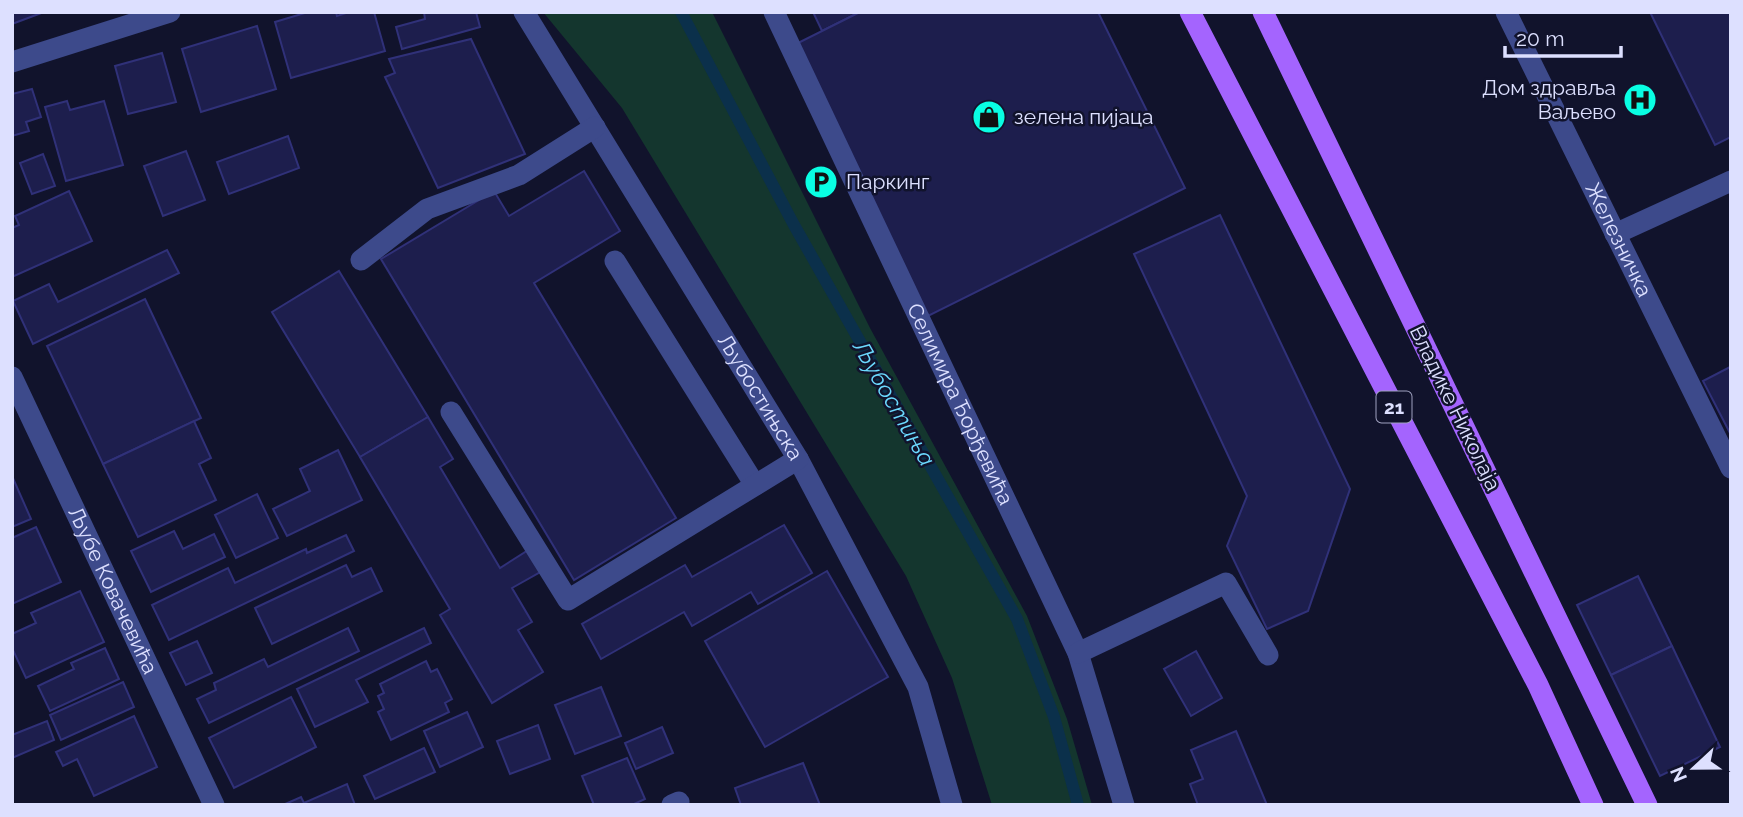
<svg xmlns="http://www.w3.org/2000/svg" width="1743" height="817" font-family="Raleway,sans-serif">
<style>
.green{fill:#14362e}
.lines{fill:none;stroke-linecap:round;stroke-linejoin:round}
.stream{stroke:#0b304b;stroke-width:12}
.building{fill:#1d1e4d;stroke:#303179;stroke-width:2}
.minor{stroke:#3d4a8b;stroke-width:21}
.major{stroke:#a464fe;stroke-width:21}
.labels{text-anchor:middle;stroke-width:5;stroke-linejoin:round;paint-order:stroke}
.shield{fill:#11132c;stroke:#a0a2c0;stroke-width:2}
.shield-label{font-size:19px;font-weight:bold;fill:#dde0ff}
.poi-label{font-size:21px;fill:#dde0ff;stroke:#11132c;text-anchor:start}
.street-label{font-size:21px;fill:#dde0ff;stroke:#11132c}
.water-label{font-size:23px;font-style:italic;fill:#6bd9fe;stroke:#11132c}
</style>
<rect width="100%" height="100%" fill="#11132c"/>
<polygon class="green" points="543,12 712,12 870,328 1027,616 1067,719 1092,805 992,805 952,678 906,576 622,108"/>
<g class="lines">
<polyline class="stream" points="681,12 794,225 1017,619 1054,717 1078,805"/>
</g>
<g class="building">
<polygon points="12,12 44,12 12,24"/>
<polygon points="308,12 336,12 337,16 349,12 374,12 385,51 291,78 275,22"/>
<polygon points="424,12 476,12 480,27 402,49 396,27 425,19"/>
<polygon points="813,12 860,12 822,31"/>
<polygon points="860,12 1098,12 1185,188 928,316 792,46"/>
<polygon points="1650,12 1731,12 1731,137 1715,145"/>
<polygon points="257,26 276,89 201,112 182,49"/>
<polygon points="471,39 525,154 438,188 385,77 395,73 389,59"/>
<polygon points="162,53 176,102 128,114 115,66"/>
<polygon points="32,89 41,117 26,122 29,131 12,136 12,94"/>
<polygon points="67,101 70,110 104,101 123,165 66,181 45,107"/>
<polygon points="288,136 299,168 229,194 217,162"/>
<polygon points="186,151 205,200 163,216 144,166"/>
<polygon points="43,154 55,186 32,194 20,163"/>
<polygon points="584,171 620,231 534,283 676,518 574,580 381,259 494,191 509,216"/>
<polygon points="69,191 92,241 12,277 12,228 19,225 15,216"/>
<polygon points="1220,215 1350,489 1308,611 1267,629 1227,546 1247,496 1134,254"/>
<polygon points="167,250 179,273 33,344 13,301 49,284 58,302"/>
<polygon points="339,271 428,417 360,457 272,312"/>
<polygon points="145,299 201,418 103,464 47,346"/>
<polygon points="1730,367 1731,368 1731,435 1703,381"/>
<polygon points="428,417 453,459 440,467 500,568 530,549 542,571 512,588 532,622 518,630 543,672 492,703 440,615 450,609 360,457"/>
<polygon points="194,421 211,458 199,464 216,500 138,537 103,464"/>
<polygon points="338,450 362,500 287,536 273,509 310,491 300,469"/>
<polygon points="12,476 31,519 12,527"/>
<polygon points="257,494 278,538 236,558 215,515"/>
<polygon points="784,525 812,573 758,604 751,592 692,626 684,612 601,659 582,624 685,565 692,577"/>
<polygon points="36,527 61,582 12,604 12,538"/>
<polygon points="174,531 183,549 214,534 225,557 151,592 131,551"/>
<polygon points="346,535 354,551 169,640 152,605 228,568 235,583 306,549 307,553"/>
<polygon points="346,565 352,577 371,568 382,591 272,644 255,608"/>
<polygon points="827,571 888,677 765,747 705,641"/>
<polygon points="1638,576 1672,646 1611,675 1577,605"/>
<polygon points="80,591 104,642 26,678 12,648 12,634 36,623 31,613"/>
<polygon points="348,628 359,651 209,723 197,699 216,690 214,683 264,659 268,667"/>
<polygon points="424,628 431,643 356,680 368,702 315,727 297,689"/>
<polygon points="197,641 212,673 186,685 170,653"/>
<polygon points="1672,646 1720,747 1660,776 1611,675"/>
<polygon points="105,648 119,679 50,711 38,686 74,669 71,663"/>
<polygon points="1196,651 1222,698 1191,716 1164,669"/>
<polygon points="426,661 431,672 437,669 452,699 445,703 449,712 391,740 378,712 384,709 378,696 384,693 380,684"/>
<polygon points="123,682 134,707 61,740 50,715"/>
<polygon points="601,687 621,736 575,754 555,705"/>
<polygon points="291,697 316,747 234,788 209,738"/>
<polygon points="467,712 483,747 440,767 424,731"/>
<polygon points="134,716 157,767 94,796 77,759 63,766 56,752"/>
<polygon points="47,721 54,740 12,758 12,735"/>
<polygon points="538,725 550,759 510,774 497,741"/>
<polygon points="662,727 673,753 636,769 625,743"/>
<polygon points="1236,731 1267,805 1198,805 1190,784 1203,779 1191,750"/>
<polygon points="424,748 435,772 375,799 364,776"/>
<polygon points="627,758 645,799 632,805 594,805 582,776"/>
<polygon points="803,763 820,805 741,805 735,788"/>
<polygon points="347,784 355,805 283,805 301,797 304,803"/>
</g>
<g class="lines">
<g class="minor">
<path id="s1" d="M524 12 798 459 918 687 952 805"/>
<path id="s2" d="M774 12 1078 653 1124 805"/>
<path id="s3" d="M1506 12 1731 468"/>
<polyline points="12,62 170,12"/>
<polyline points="1615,234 1731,181"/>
<polyline points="361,260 427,209 519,175 595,127"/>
<polyline points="615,261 755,485"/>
<path id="s4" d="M12 377 214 805"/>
<polyline points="451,412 568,600 798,459"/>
<polyline points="1078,653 1226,583 1268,655"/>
<polyline points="672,805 679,802"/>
</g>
<g class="major">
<polyline points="1190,12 1538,685 1593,805"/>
<polyline points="1263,12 1647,805"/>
</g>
</g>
<defs>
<symbol id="hospital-disc" viewBox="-11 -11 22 22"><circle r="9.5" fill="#09fee3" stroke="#11132c"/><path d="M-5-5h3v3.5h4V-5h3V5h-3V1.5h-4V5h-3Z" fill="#111"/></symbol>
<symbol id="shop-disc" viewBox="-11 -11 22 22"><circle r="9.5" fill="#09fee3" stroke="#11132c"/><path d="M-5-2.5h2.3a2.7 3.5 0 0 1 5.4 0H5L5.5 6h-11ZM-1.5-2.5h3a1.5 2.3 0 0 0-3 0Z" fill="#111"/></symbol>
<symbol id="parking-disc" viewBox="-11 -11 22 22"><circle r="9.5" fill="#09fee3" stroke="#11132c"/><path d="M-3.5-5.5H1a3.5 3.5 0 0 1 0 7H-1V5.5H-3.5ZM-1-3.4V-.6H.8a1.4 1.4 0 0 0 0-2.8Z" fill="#111"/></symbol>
</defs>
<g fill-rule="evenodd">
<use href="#hospital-disc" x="1621" y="81" width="38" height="38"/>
<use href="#shop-disc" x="970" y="98" width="38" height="38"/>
<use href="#parking-disc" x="802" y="163" width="38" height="38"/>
</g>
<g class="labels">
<rect class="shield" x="1376.5" y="391.5" width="35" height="31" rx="5"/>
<g class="shield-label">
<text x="1394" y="414">21</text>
</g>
<g class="poi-label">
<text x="1616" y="95" text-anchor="end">Дом здравља<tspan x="1616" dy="24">Ваљево</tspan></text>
<text x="1014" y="124">зелена пијаца</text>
<text x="846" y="189">Паркинг</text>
</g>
<g class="street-label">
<text dy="7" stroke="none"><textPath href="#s3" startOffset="254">Железничка</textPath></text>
<text dy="7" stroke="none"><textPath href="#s1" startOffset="452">Љубостињска</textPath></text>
<text dy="7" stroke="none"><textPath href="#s2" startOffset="434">Селимира Ђорђевића</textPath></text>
<text transform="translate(1455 408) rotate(64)" y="7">Владике Николаја</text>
<text dy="7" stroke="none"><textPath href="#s4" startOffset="236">Љубе Ковачевића</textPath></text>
</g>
<g class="water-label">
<text transform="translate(894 403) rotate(60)" y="8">Љубостиња</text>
</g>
</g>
<rect width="1743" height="817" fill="none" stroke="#dde0ff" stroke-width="28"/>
<g transform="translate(1694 768) rotate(248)" stroke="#11132c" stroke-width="5" paint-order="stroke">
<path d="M0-5L12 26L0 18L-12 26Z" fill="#dde0ff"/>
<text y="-10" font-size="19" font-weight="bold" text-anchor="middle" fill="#dde0ff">N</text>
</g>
<path d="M1505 46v10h116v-10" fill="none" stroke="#dde0ff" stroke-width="3.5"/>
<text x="1516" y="46" font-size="21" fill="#dde0ff" stroke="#11132c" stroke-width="5" paint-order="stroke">20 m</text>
</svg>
